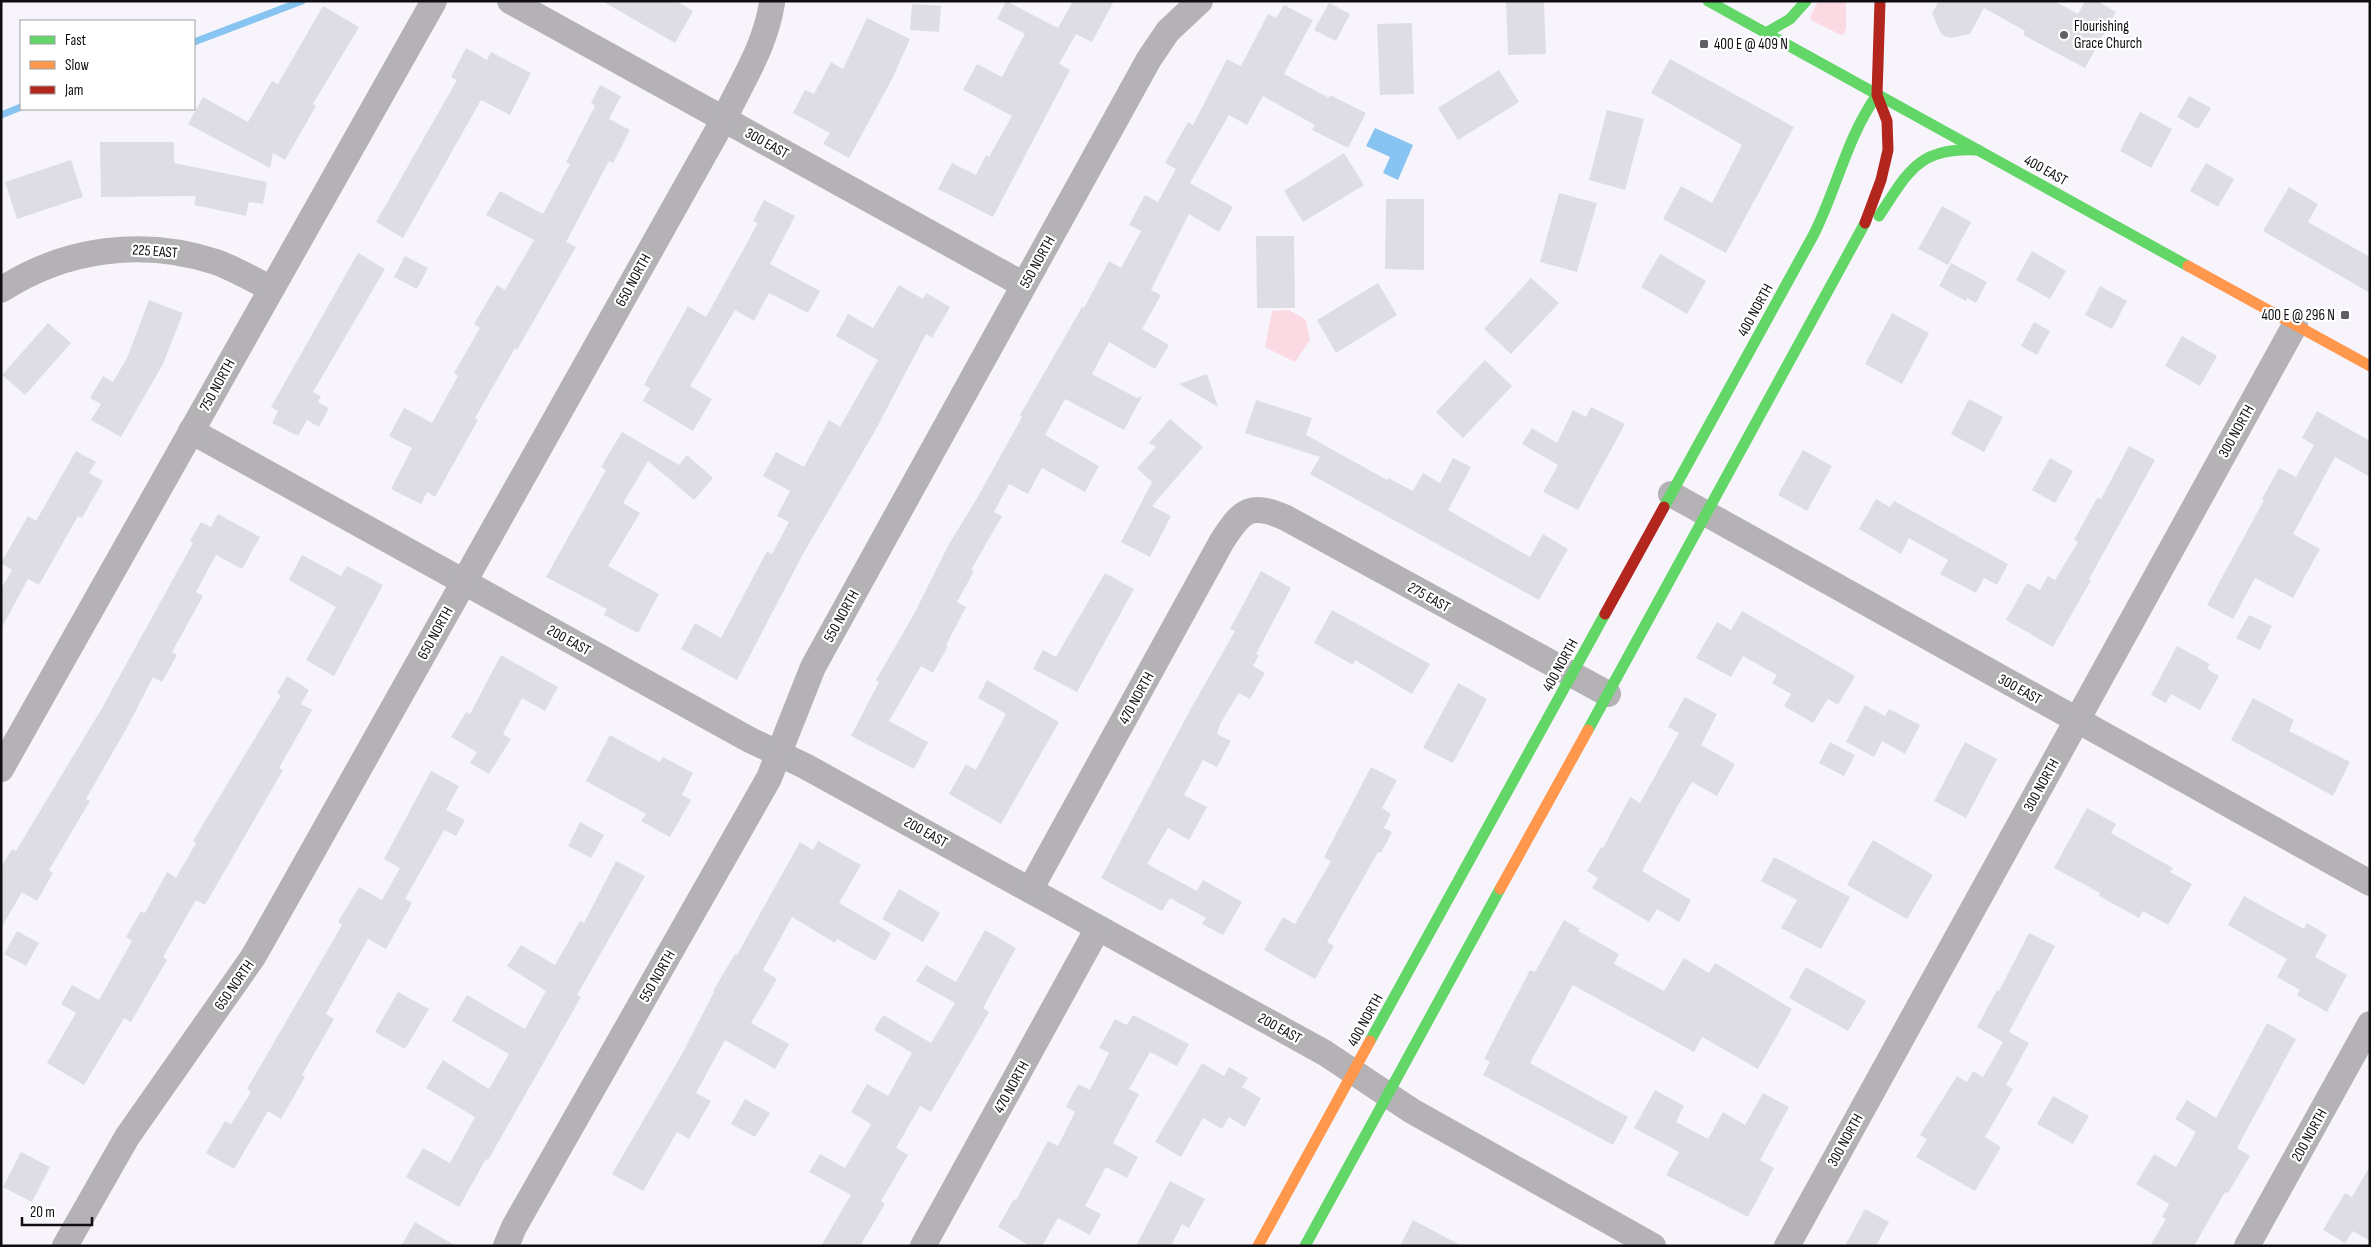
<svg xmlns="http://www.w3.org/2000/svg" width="2371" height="1247" font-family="'Sofia Sans Condensed',sans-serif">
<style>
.green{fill:#fbdae3}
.water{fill:#87c4f1}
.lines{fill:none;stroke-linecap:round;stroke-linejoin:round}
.stream{stroke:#87c4f1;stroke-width:7}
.building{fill:#dfdde4}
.street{stroke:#b4b2b5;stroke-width:26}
.fast{stroke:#63d668;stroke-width:11}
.slow{stroke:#ff974d;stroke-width:11}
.jam{stroke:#b3261e;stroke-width:11}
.poi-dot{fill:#615e64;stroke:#fff;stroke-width:2}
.labels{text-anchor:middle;stroke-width:4.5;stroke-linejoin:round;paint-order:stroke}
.poi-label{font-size:15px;fill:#100e12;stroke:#fff;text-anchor:start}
.street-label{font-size:15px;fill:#100e12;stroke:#fff}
</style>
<rect width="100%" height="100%" fill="#f8f4fc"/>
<g class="green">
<polygon points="1818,1 1846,1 1846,28 1844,34 1841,35 1811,20 1810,17"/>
<polygon points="1289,310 1306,320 1310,340 1295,362 1265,347 1272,311"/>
</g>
<polygon class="water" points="1375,128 1413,145 1398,180 1383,173 1390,157 1366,146"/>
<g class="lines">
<g class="stream">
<polyline points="194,42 302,1"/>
<polyline points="1,115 21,107"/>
</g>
</g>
<g class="building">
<polygon points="602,1 676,1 693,11 675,43"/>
<polygon points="1006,1 1058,28 1073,1 1114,1 1092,42 1076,34 1059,64 1070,70 993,217 938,189 952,163 976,175 986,155 989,157 1012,116 963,90 977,64 1002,77 1025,34 997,19"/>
<polygon points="1506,1 1544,1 1546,54 1508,55"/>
<polygon points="1939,1 2054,1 2078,14 2085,1 2097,1 2116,12 2085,68 2023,35 2025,31 1984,8 1970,34 1950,38 1944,36 1940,32 1932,13"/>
<polygon points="1329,3 1350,14 1336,41 1314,30"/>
<polygon points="912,4 941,6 939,32 910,30"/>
<polygon points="1284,5 1313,20 1284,74 1329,98 1330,95 1366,113 1348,148 1312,130 1315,125 1263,96 1247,125 1229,115 1190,183 1233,207 1219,232 1189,214 1151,290 1161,295 1142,329 1169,345 1155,369 1109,342 1092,374 1137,398 1142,396 1124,430 1065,399 1045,435 1099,466 1085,492 1042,468 1028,494 1009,484 994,512 1002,516 971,570 974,571 957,602 966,607 946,645 948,646 933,673 921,666 889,721 928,742 914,769 851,736 879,682 876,680 914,614 949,544 976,500 1022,417 1020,415 1082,307 1084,308 1109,261 1121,268 1141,231 1129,225 1145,195 1158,202 1176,169 1165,163 1188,122 1193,125 1227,59 1241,66 1268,14 1276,18"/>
<polygon points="323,6 359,27 313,104 316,106 285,160 273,153 270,168 188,124 203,97 248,122 272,81 278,84"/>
<polygon points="867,18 910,39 892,79 849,158 823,144 830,133 793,113 805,90 814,94 831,62 843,69"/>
<polygon points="1412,23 1414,94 1380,95 1377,24"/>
<polygon points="466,48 487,60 491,52 531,73 510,115 481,100 403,238 376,222 457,80 451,77"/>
<polygon points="1670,59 1794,127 1726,253 1663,219 1681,186 1712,203 1742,145 1651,93"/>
<polygon points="1499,70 1519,102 1458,140 1438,108"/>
<polygon points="600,85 621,96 609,119 630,130 613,163 609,161 566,242 576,247 517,350 515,348 475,418 478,420 435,497 427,492 421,504 391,489 412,448 389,436 404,408 432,423 458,376 454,373 480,328 474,324 497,285 505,290 534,240 486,215 500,191 543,214 570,164 566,162 595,106 591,103"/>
<polygon points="2189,96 2211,108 2198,129 2177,117"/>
<polygon points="1607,110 1644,119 1625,190 1589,180"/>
<polygon points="2140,112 2172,129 2151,168 2120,151"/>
<polygon points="100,142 174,142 174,163 267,182 263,204 249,202 246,216 194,205 196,196 101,197"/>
<polygon points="1344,153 1364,185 1303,222 1284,191"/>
<polygon points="71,160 83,197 17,219 5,182"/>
<polygon points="2206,163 2234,179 2218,207 2190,191"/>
<polygon points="2289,187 2318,204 2308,222 2370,257 2370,293 2263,231"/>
<polygon points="1559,193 1597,203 1577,272 1540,262"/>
<polygon points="1386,199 1424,199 1424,270 1385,269"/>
<polygon points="764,200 795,216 770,264 820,291 808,313 769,293 754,321 735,310 690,386 712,399 693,431 643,401 650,388 644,385 688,306 706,317 758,223 753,221"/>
<polygon points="1942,206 1971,222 1948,265 1918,249"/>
<polygon points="1256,236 1294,236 1295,308 1257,308"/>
<polygon points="2032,251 2066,271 2050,299 2016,280"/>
<polygon points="358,253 385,269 313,392 321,396 318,402 329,408 319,427 307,420 298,436 272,423 278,411 271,407"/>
<polygon points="1660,254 1706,281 1687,314 1641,287"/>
<polygon points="405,256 428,268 417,289 394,277"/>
<polygon points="1951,263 1987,282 1976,303 1967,298 1966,301 1939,286"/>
<polygon points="1531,278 1559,303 1511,354 1484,329"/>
<polygon points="1378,283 1397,315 1336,353 1317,320"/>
<polygon points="899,285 923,299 926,293 950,307 932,338 926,334 875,431 803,554 737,680 681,649 695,623 721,638 767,551 772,554 789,522 777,516 790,491 763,476 776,452 804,467 829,420 840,427 878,360 836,336 848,314 873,328"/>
<polygon points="2100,286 2127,301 2112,329 2085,315"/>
<polygon points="149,300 183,313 163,364 121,437 91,420 101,404 90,398 103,376 113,382 127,358"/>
<polygon points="1892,313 1929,333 1902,384 1865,364"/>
<polygon points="2034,322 2050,331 2037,355 2021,346"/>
<polygon points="48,323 71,343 25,395 2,375"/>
<polygon points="2182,336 2217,356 2200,386 2165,366"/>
<polygon points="1485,360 1512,386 1463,438 1436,412"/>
<polygon points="1207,374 1218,407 1179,384"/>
<polygon points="1969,399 2003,417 1984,452 1951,434"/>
<polygon points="1256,400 1312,418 1306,435 1387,480 1388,478 1413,491 1423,473 1440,483 1453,458 1471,467 1448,510 1530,557 1543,534 1568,549 1539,600 1310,474 1320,457 1245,433"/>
<polygon points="1591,407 1625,424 1578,510 1543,492 1558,465 1522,444 1532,428 1557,443 1573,410 1586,417"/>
<polygon points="2317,411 2370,441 2370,477 2335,457 2293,534 2320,549 2293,598 2255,578 2233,619 2207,605 2264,500 2262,499 2279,468 2296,477 2314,445 2302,438"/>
<polygon points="1170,419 1203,447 1152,506 1171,516 1150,557 1121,542 1152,482 1137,468 1156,447 1149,443"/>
<polygon points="622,432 679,465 687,455 713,478 694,500 648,461 623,503 640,513 608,566 659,594 638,633 604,615 607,609 546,577 606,470 601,467"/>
<polygon points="2129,446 2155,460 2089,579 2091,580 2053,647 2006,620 2027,583 2040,590 2048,576 2055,580 2078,542 2074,540 2097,498 2101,499"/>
<polygon points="1803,450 1832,466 1807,511 1778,495"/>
<polygon points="76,451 96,462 89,473 103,481 82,518 78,516 39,585 28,579 1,629 1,589 12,570 1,563 28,516 36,521"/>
<polygon points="2050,458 2073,471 2055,503 2032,490"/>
<polygon points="1876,499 1890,507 1894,501 2008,564 1997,585 1984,578 1976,593 1940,574 1948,560 1909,538 1901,554 1859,529"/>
<polygon points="218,514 260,537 242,569 216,555 196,592 203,596 172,652 177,655 162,682 153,677 129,724 86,799 90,801 49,870 53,873 37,901 22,892 1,928 1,867 12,849 16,851 102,708 193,543 190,541 201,522 211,527"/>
<polygon points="302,555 341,576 347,566 383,585 334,676 306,660 336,607 289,580"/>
<polygon points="1261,571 1291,588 1256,654 1259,655 1253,666 1265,673 1250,699 1239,693 1220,724 1217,734 1231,741 1217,767 1203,760 1184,795 1207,807 1189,840 1168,828 1147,864 1197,891 1203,880 1242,902 1223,935 1202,924 1206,918 1170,898 1162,911 1101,878 1189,712 1235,631 1230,629"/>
<polygon points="1105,573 1134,589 1077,692 1033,669 1043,650 1056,657"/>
<polygon points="1332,610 1430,664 1412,694 1355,660 1353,665 1314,643"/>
<polygon points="1742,611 1855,676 1838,705 1828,699 1813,723 1784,706 1791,694 1772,683 1777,675 1743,656 1731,677 1696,658 1717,622 1731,630"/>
<polygon points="2249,615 2272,626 2260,650 2236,638"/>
<polygon points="2177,646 2210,664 2207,669 2219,676 2200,710 2171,694 2166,703 2151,695"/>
<polygon points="501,655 558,687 545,711 522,698 503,734 511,739 489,774 470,763 477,752 451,737 466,712 470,714"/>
<polygon points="287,676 309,690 301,704 312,710 279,768 283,770 205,905 196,900 163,957 167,960 131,1022 124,1018 84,1085 47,1063 76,1013 61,1004 72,985 99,1000 132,941 126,937 141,911 145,913 167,872 176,878 196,843 193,841 281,695 277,693"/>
<polygon points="987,680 1059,722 1001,824 949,794 966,764 976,770 1006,714 978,698"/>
<polygon points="1458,683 1487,699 1453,763 1423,748"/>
<polygon points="1685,697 1717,714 1701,745 1735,764 1717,796 1692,782 1677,807 1642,871 1691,900 1679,922 1657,909 1649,922 1592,888 1598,878 1587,871 1601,847 1603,848 1630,797 1640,803 1679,733 1668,727"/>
<polygon points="2253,698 2294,720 2289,731 2350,762 2333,796 2231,740"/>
<polygon points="1865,705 1885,716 1889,709 1920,725 1905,754 1882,741 1874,757 1846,742"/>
<polygon points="610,735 660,762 663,757 693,773 682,795 691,800 670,837 641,821 646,814 586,781"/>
<polygon points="1830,742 1855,755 1844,776 1819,763"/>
<polygon points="1965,742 1997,759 1966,818 1934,801"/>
<polygon points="1371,767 1397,780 1382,808 1391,814 1384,828 1392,832 1381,853 1378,852 1327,942 1334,946 1315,979 1264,950 1283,917 1295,924 1331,861 1324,857"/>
<polygon points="431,771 459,786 446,810 465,820 456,836 444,830 405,899 412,903 386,949 368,939 326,1014 334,1019 302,1075 305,1077 281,1119 268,1111 234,1169 206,1153 225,1121 231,1124 251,1092 247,1089 342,925 338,922 359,887 382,900 400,868 384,859"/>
<polygon points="2087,808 2116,824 2111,833 2173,868 2170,872 2192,884 2168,925 2143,911 2139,918 2099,896 2100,893 2054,868"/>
<polygon points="580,822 604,835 591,858 568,846"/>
<polygon points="1873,840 1933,875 1907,919 1847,885"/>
<polygon points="818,841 861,865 839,903 891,933 875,961 837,939 835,943 792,917 763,970 777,979 751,1023 789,1044 775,1069 725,1040 696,1093 711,1101 689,1139 677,1132 643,1191 612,1174 682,1054 714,992 713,991 735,954 737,955 800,842 813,850"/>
<polygon points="1774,857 1850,897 1821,949 1781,928 1797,900 1761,881"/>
<polygon points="616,861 645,876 577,995 581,997 488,1160 486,1159 459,1207 406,1177 423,1148 450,1163 475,1117 426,1088 443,1060 489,1089 509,1054 452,1021 467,995 525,1029 546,991 507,966 521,945 555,965 580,921 584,923"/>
<polygon points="899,889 940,913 923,942 882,919"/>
<polygon points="2244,896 2304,929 2307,923 2327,935 2315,957 2347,975 2327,1012 2297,995 2300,990 2277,977 2287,959 2228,925"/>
<polygon points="1564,920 1580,929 1578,931 1619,954 1614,964 1664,991 1684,958 1709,973 1715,963 1792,1009 1758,1069 1702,1037 1694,1052 1573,985 1530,1063 1628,1117 1613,1145 1483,1075 1490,1062 1484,1059 1506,1016 1530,970 1535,972"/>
<polygon points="985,930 1016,948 983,1008 989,1012 931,1112 920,1106 896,1148 908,1155 881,1201 885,1204 860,1246 821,1246 851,1195 809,1172 820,1154 845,1168 871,1124 851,1112 867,1084 888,1096 912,1053 874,1030 883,1015 931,1043 955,1003 916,981 926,965 956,982"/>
<polygon points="17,931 39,943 26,966 4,954"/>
<polygon points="2029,933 2055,946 2009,1032 2029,1043 2006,1085 2013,1089 1985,1137 2001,1147 1975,1191 1916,1157 1927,1139 1920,1135 1957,1076 1967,1082 1973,1071 1983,1077 2003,1042 1977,1027 1997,990 1999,991"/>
<polygon points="1806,967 1866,1001 1848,1031 1789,998"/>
<polygon points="398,992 429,1009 405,1049 375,1032"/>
<polygon points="1133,1015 1189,1044 1177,1066 1150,1052 1129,1089 1139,1094 1113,1143 1138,1157 1127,1178 1106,1167 1085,1206 1101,1214 1090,1235 1058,1218 1042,1246 1030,1246 998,1227 1014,1199 1016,1200 1048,1141 1058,1146 1075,1112 1066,1107 1078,1084 1090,1090 1109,1053 1099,1048 1115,1019 1127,1025"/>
<polygon points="2267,1023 2296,1039 2237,1148 2250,1156 2228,1193 2225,1192 2194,1246 2150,1246 2166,1219 2162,1217 2169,1204 2136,1184 2154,1154 2176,1167 2196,1132 2175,1119 2187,1100 2216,1118"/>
<polygon points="1202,1063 1224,1076 1229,1067 1248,1078 1242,1087 1261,1098 1245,1127 1229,1117 1222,1129 1203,1118 1181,1157 1155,1142"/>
<polygon points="1655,1090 1684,1106 1676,1122 1708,1139 1723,1112 1745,1125 1763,1093 1789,1107 1760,1160 1774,1168 1748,1217 1666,1175 1679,1152 1634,1128"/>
<polygon points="2053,1096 2089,1116 2073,1144 2037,1124"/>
<polygon points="745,1099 770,1113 755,1137 731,1124"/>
<polygon points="21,1152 50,1167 32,1202 3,1187"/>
<polygon points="2370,1166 2370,1241 2353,1231 2345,1243 2323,1230 2345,1193 2352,1197"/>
<polygon points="1170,1181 1205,1199 1189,1228 1182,1224 1171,1246 1136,1246"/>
<polygon points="1865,1209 1889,1222 1876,1246 1845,1246"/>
<polygon points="1413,1220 1462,1246 1400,1246"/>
<polygon points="415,1222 456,1246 401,1246"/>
</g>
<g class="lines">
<g class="street">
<polyline points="510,1 1024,285"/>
<path d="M1 290C65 248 144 238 216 262 235 269 253 279 271 289"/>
<polyline points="191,431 750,740 805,766 1325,1053 1412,1111 1653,1246"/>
<polyline points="1671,494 2370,883"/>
<polyline points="1,769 434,1"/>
<path d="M1030 890 1222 541C1242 510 1250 502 1286 518L1608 694"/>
<path d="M65 1246 127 1137 253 957 265 936 724 119C743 79 765 47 772 3"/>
<polyline points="506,1246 514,1227 769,778 813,667 1149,59 1168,31 1200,1"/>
<polyline points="923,1246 1098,928"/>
<polyline points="1787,1246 2295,325"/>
<polyline points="2247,1246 2370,1024"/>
</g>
<g class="fast">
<polyline points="1708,1 2188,266"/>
<polyline points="1766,33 1790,19 1806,1"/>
<path d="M1879 216C1909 171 1918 147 1978 150"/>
<path d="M1664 507 1814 234C1837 188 1847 137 1877 95"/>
<polyline points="1588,730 1865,223"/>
<polyline points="1370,1041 1605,614"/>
<polyline points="1305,1246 1500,889"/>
</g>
<g class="slow">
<polyline points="2188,266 2370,366"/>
<polyline points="1500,889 1588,730"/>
<polyline points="1258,1246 1370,1041"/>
</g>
<g class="jam">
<polyline points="1865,223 1881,180 1888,150 1887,121 1877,95 1880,1"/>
<polyline points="1605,614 1664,507"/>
</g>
</g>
<g class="poi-dot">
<circle cx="2064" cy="35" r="5"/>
<rect x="1699" y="39" width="10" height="10" rx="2.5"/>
<rect x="2340" y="310" width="10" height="10" rx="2.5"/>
</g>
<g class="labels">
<g class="poi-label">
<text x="2074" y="31">Flourishing<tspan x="2074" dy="17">Grace Church</tspan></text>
<text x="1714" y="49">400 E @ 409 N</text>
<text x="2335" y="320" text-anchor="end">400 E @ 296 N</text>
</g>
<g class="street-label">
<text transform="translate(767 143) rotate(29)" y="5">300 EAST</text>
<text transform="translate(2046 170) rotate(29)" y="5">400 EAST</text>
<text transform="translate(155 251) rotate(4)" y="5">225 EAST</text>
<text transform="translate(1037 262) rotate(-61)" y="5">550 NORTH</text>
<text transform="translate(633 280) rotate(-61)" y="5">650 NORTH</text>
<text transform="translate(1755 310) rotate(-61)" y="5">400 NORTH</text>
<text transform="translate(217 385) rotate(-61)" y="5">750 NORTH</text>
<text transform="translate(2236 431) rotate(-61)" y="5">300 NORTH</text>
<text transform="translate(1429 597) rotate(29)" y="5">275 EAST</text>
<text transform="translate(841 616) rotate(-61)" y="5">550 NORTH</text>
<text transform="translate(435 633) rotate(-61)" y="5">650 NORTH</text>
<text transform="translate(569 640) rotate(29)" y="5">200 EAST</text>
<text transform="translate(1560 665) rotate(-61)" y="5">400 NORTH</text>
<text transform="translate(2020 689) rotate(29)" y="5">300 EAST</text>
<text transform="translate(1136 698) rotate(-61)" y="5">470 NORTH</text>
<text transform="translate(2041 785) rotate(-61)" y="5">300 NORTH</text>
<text transform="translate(926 832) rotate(29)" y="5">200 EAST</text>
<text transform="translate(657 976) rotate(-60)" y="5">550 NORTH</text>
<text transform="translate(234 985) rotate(-55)" y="5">650 NORTH</text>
<text transform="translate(1365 1020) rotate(-61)" y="5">400 NORTH</text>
<text transform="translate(1280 1028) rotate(29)" y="5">200 EAST</text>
<text transform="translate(1011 1087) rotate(-61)" y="5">470 NORTH</text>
<text transform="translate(2309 1135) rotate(-61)" y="5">200 NORTH</text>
<text transform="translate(1845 1140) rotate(-61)" y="5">300 NORTH</text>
</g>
</g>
<rect width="2371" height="1247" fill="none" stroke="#100e12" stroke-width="5"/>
<rect x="20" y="20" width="175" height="90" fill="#ffffff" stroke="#9f9fa0"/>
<rect x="30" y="36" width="25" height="8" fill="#63d668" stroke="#9f9fa0"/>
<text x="65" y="45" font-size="15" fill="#100e12">Fast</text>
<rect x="30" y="61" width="25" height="8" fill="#ff974d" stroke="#9f9fa0"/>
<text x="65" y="70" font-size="15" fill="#100e12">Slow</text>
<rect x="30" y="86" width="25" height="8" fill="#b3261e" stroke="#9f9fa0"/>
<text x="65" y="95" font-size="15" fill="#100e12">Jam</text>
<path d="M22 1217v8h70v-8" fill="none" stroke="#100e12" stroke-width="2.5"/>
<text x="30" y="1217" font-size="15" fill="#100e12" stroke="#ffffff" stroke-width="4" paint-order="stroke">20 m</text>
</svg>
